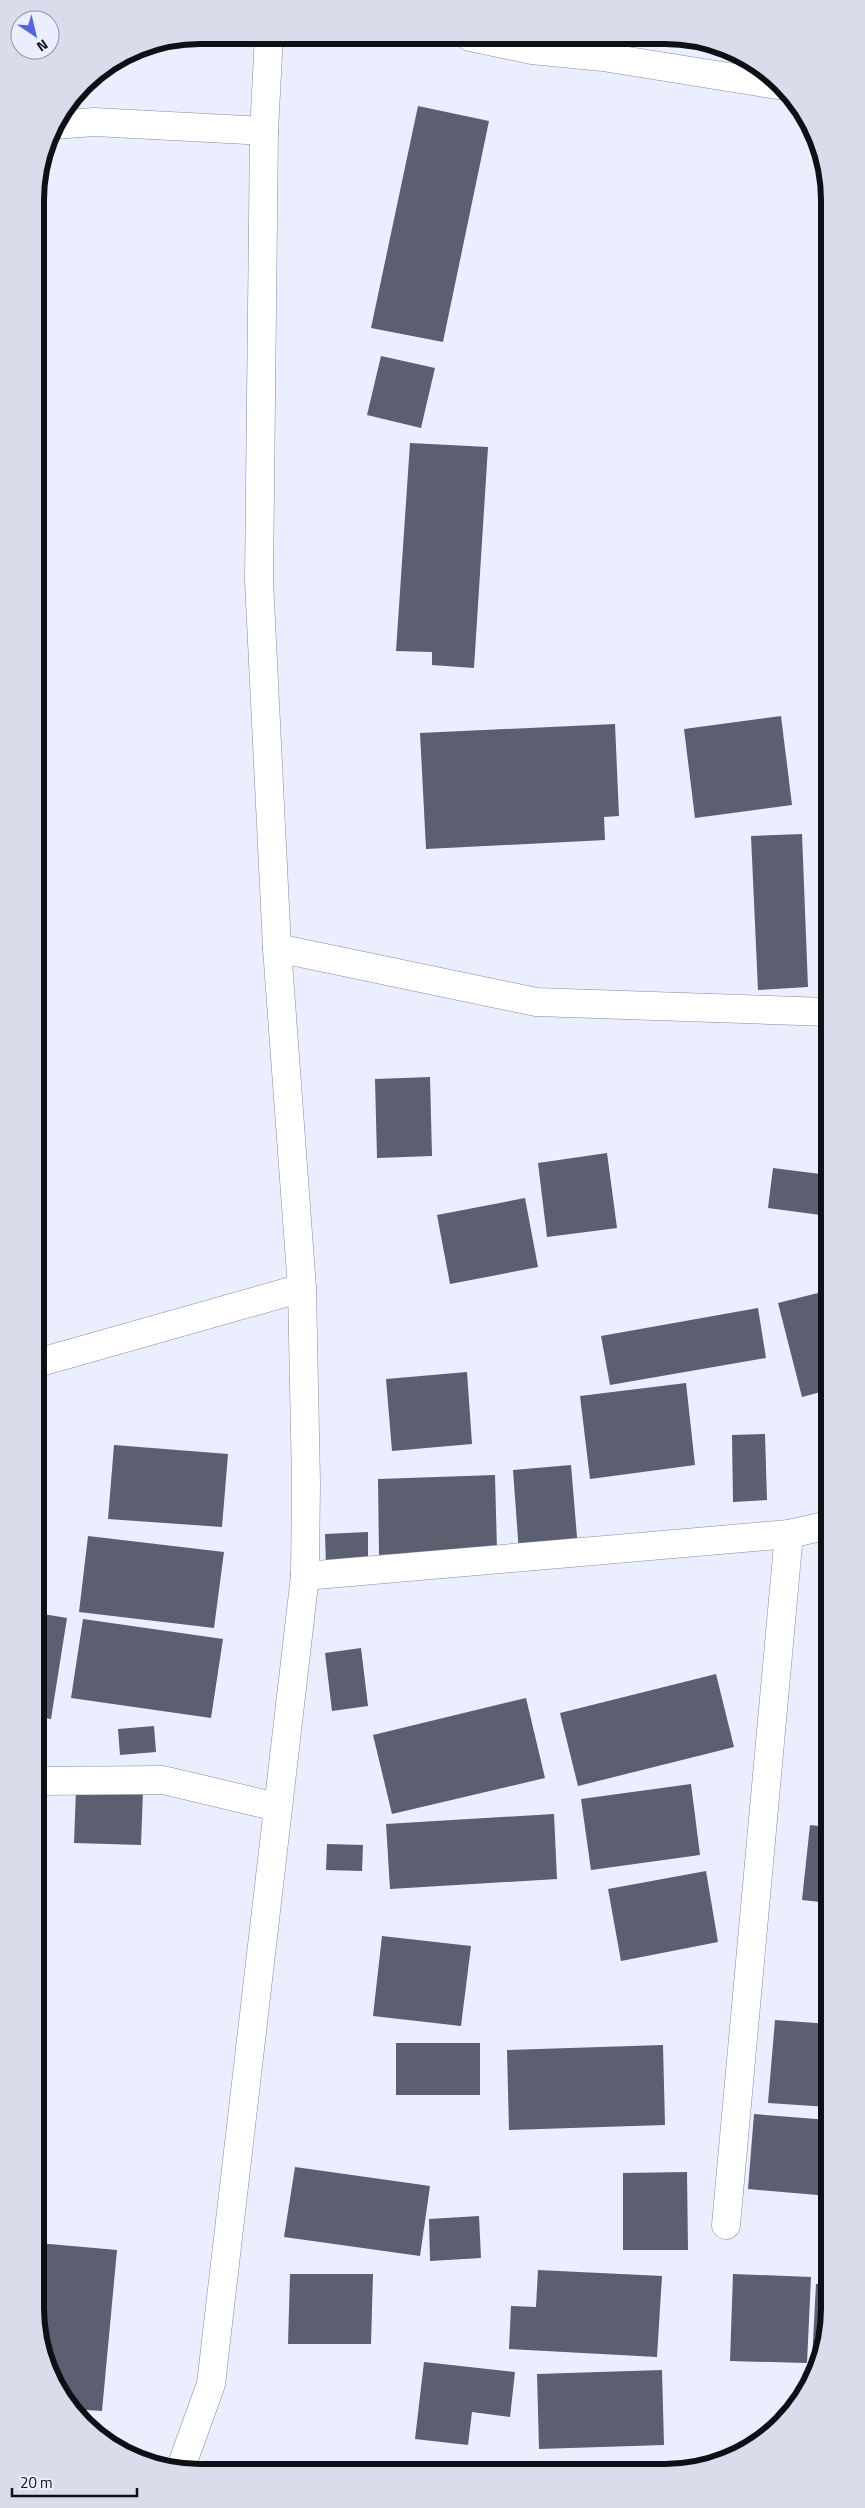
<svg xmlns="http://www.w3.org/2000/svg" width="865" height="2508" font-family="'Titillium Web',sans-serif">
<style>
.building{fill:#5b5f70}
.lines{fill:none;stroke-linecap:round;stroke-linejoin:round}
.street-casing{stroke:#868b9c;stroke-width:29}
.street{stroke:#fff;stroke-width:28}
.rim{fill:none;stroke:#0e1016;stroke-width:6}
</style>
<rect width="100%" height="100%" fill="#eaeefe"/>
<g class="building">
<polygon points="418,106 489,121 443,342 371,328"/>
<polygon points="381,356 435,368 421,428 367,415"/>
<polygon points="410,443 488,447 474,668 432,665 432,652 396,651"/>
<polygon points="781,716 792,805 695,818 684,729"/>
<polygon points="615,724 619,816 604,817 605,840 426,849 420,733"/>
<polygon points="802,834 808,987 758,990 751,836"/>
<polygon points="825,872 828,872 828,969 826,969"/>
<polygon points="430,1077 432,1156 377,1158 375,1079"/>
<polygon points="607,1153 617,1228 547,1237 538,1163"/>
<polygon points="773,1168 828,1175 828,1216 768,1208"/>
<polygon points="525,1198 538,1267 450,1284 437,1215"/>
<polygon points="818,1293 828,1332 828,1390 802,1397 778,1303"/>
<polygon points="758,1308 766,1358 610,1385 601,1336"/>
<polygon points="467,1372 472,1444 392,1451 386,1379"/>
<polygon points="686,1383 695,1465 590,1479 580,1396"/>
<polygon points="765,1434 767,1500 733,1502 732,1435"/>
<polygon points="114,1445 228,1454 222,1527 108,1519"/>
<polygon points="571,1465 578,1549 519,1553 513,1470"/>
<polygon points="495,1475 497,1551 379,1555 378,1479"/>
<polygon points="368,1532 368,1563 326,1565 325,1534"/>
<polygon points="88,1536 224,1552 214,1628 79,1612"/>
<polygon points="37,1613 67,1618 51,1719 37,1717"/>
<polygon points="83,1619 223,1639 211,1718 71,1698"/>
<polygon points="361,1648 368,1706 332,1711 325,1653"/>
<polygon points="716,1674 734,1747 578,1786 560,1713"/>
<polygon points="526,1698 545,1778 392,1814 373,1735"/>
<polygon points="154,1726 156,1752 120,1755 118,1729"/>
<polygon points="691,1784 700,1855 591,1870 581,1799"/>
<polygon points="76,1789 143,1791 141,1845 74,1843"/>
<polygon points="554,1814 557,1879 390,1889 386,1824"/>
<polygon points="810,1825 829,1827 829,1903 802,1900"/>
<polygon points="327,1844 363,1845 362,1871 326,1870"/>
<polygon points="706,1871 718,1942 621,1961 608,1889"/>
<polygon points="382,1936 471,1946 461,2026 373,2016"/>
<polygon points="775,2020 829,2024 829,2107 768,2103"/>
<rect x="396" y="2043" width="84" height="52"/>
<polygon points="663,2045 665,2125 509,2130 507,2050"/>
<polygon points="754,2114 829,2120 829,2196 748,2189"/>
<polygon points="295,2167 430,2186 420,2256 284,2237"/>
<polygon points="687,2172 688,2250 623,2250 623,2173"/>
<polygon points="479,2216 481,2258 430,2261 429,2219"/>
<polygon points="38,2243 117,2250 102,2411 71,2409 57,2391 38,2341"/>
<polygon points="538,2270 662,2276 657,2357 509,2349 511,2306 536,2307"/>
<polygon points="290,2274 373,2274 371,2344 288,2344"/>
<polygon points="733,2274 811,2277 807,2363 730,2361"/>
<polygon points="816,2284 830,2285 830,2319 820,2362 812,2361"/>
<polygon points="424,2362 515,2372 510,2417 472,2412 468,2445 415,2439"/>
<polygon points="662,2370 664,2445 539,2449 537,2374"/>
</g>
<g class="lines">
<defs>
<g id="street">
<polyline points="470,37 532,50 603,57 784,86"/>
<polyline points="53,125 94,122 264,131"/>
<polyline points="277,948 536,1002 828,1012"/>
<polyline points="37,1363 302,1288"/>
<polyline points="305,1576 789,1534 829,1525"/>
<polyline points="37,1781 163,1780 277,1807"/>
<polyline points="726,2225 789,1534"/>
<polyline points="180,2470 211,2384 305,1576 306,1482 302,1288 277,948 259,580 264,131 269,35"/>
</g>
</defs>
<use href="#street" class="street-casing"/>
<use href="#street" class="street"/>
</g>
<path d="M0 0H865V2508H0ZM200 44H665A156 156 0 0 1 821 200V2308A156 156 0 0 1 665 2464H200A156 156 0 0 1 44 2308V200A156 156 0 0 1 200 44Z" fill="#d8dceb" fill-rule="evenodd"/>
<path class="rim" d="M200 44H665A156 156 0 0 1 821 200V2308A156 156 0 0 1 665 2464H200A156 156 0 0 1 44 2308V200A156 156 0 0 1 200 44Z"/>
<g transform="translate(35 35) rotate(145)"><circle r="24" fill="#eaeefe" stroke="#9295a1"/>
<path d="M0-4L9 19L0 12L-9 19Z" fill="#5765db"/>
<text y="-8" font-size="14" font-weight="bold" text-anchor="middle" fill="#0e1016">N</text>
</g>
<path d="M12 2488v8h125v-8" fill="none" stroke="#0e1016" stroke-width="2.5"/>
<text x="20" y="2488" font-size="15" fill="#0e1016" stroke="#eaeefe" stroke-width="4" paint-order="stroke">20 m</text>
</svg>
